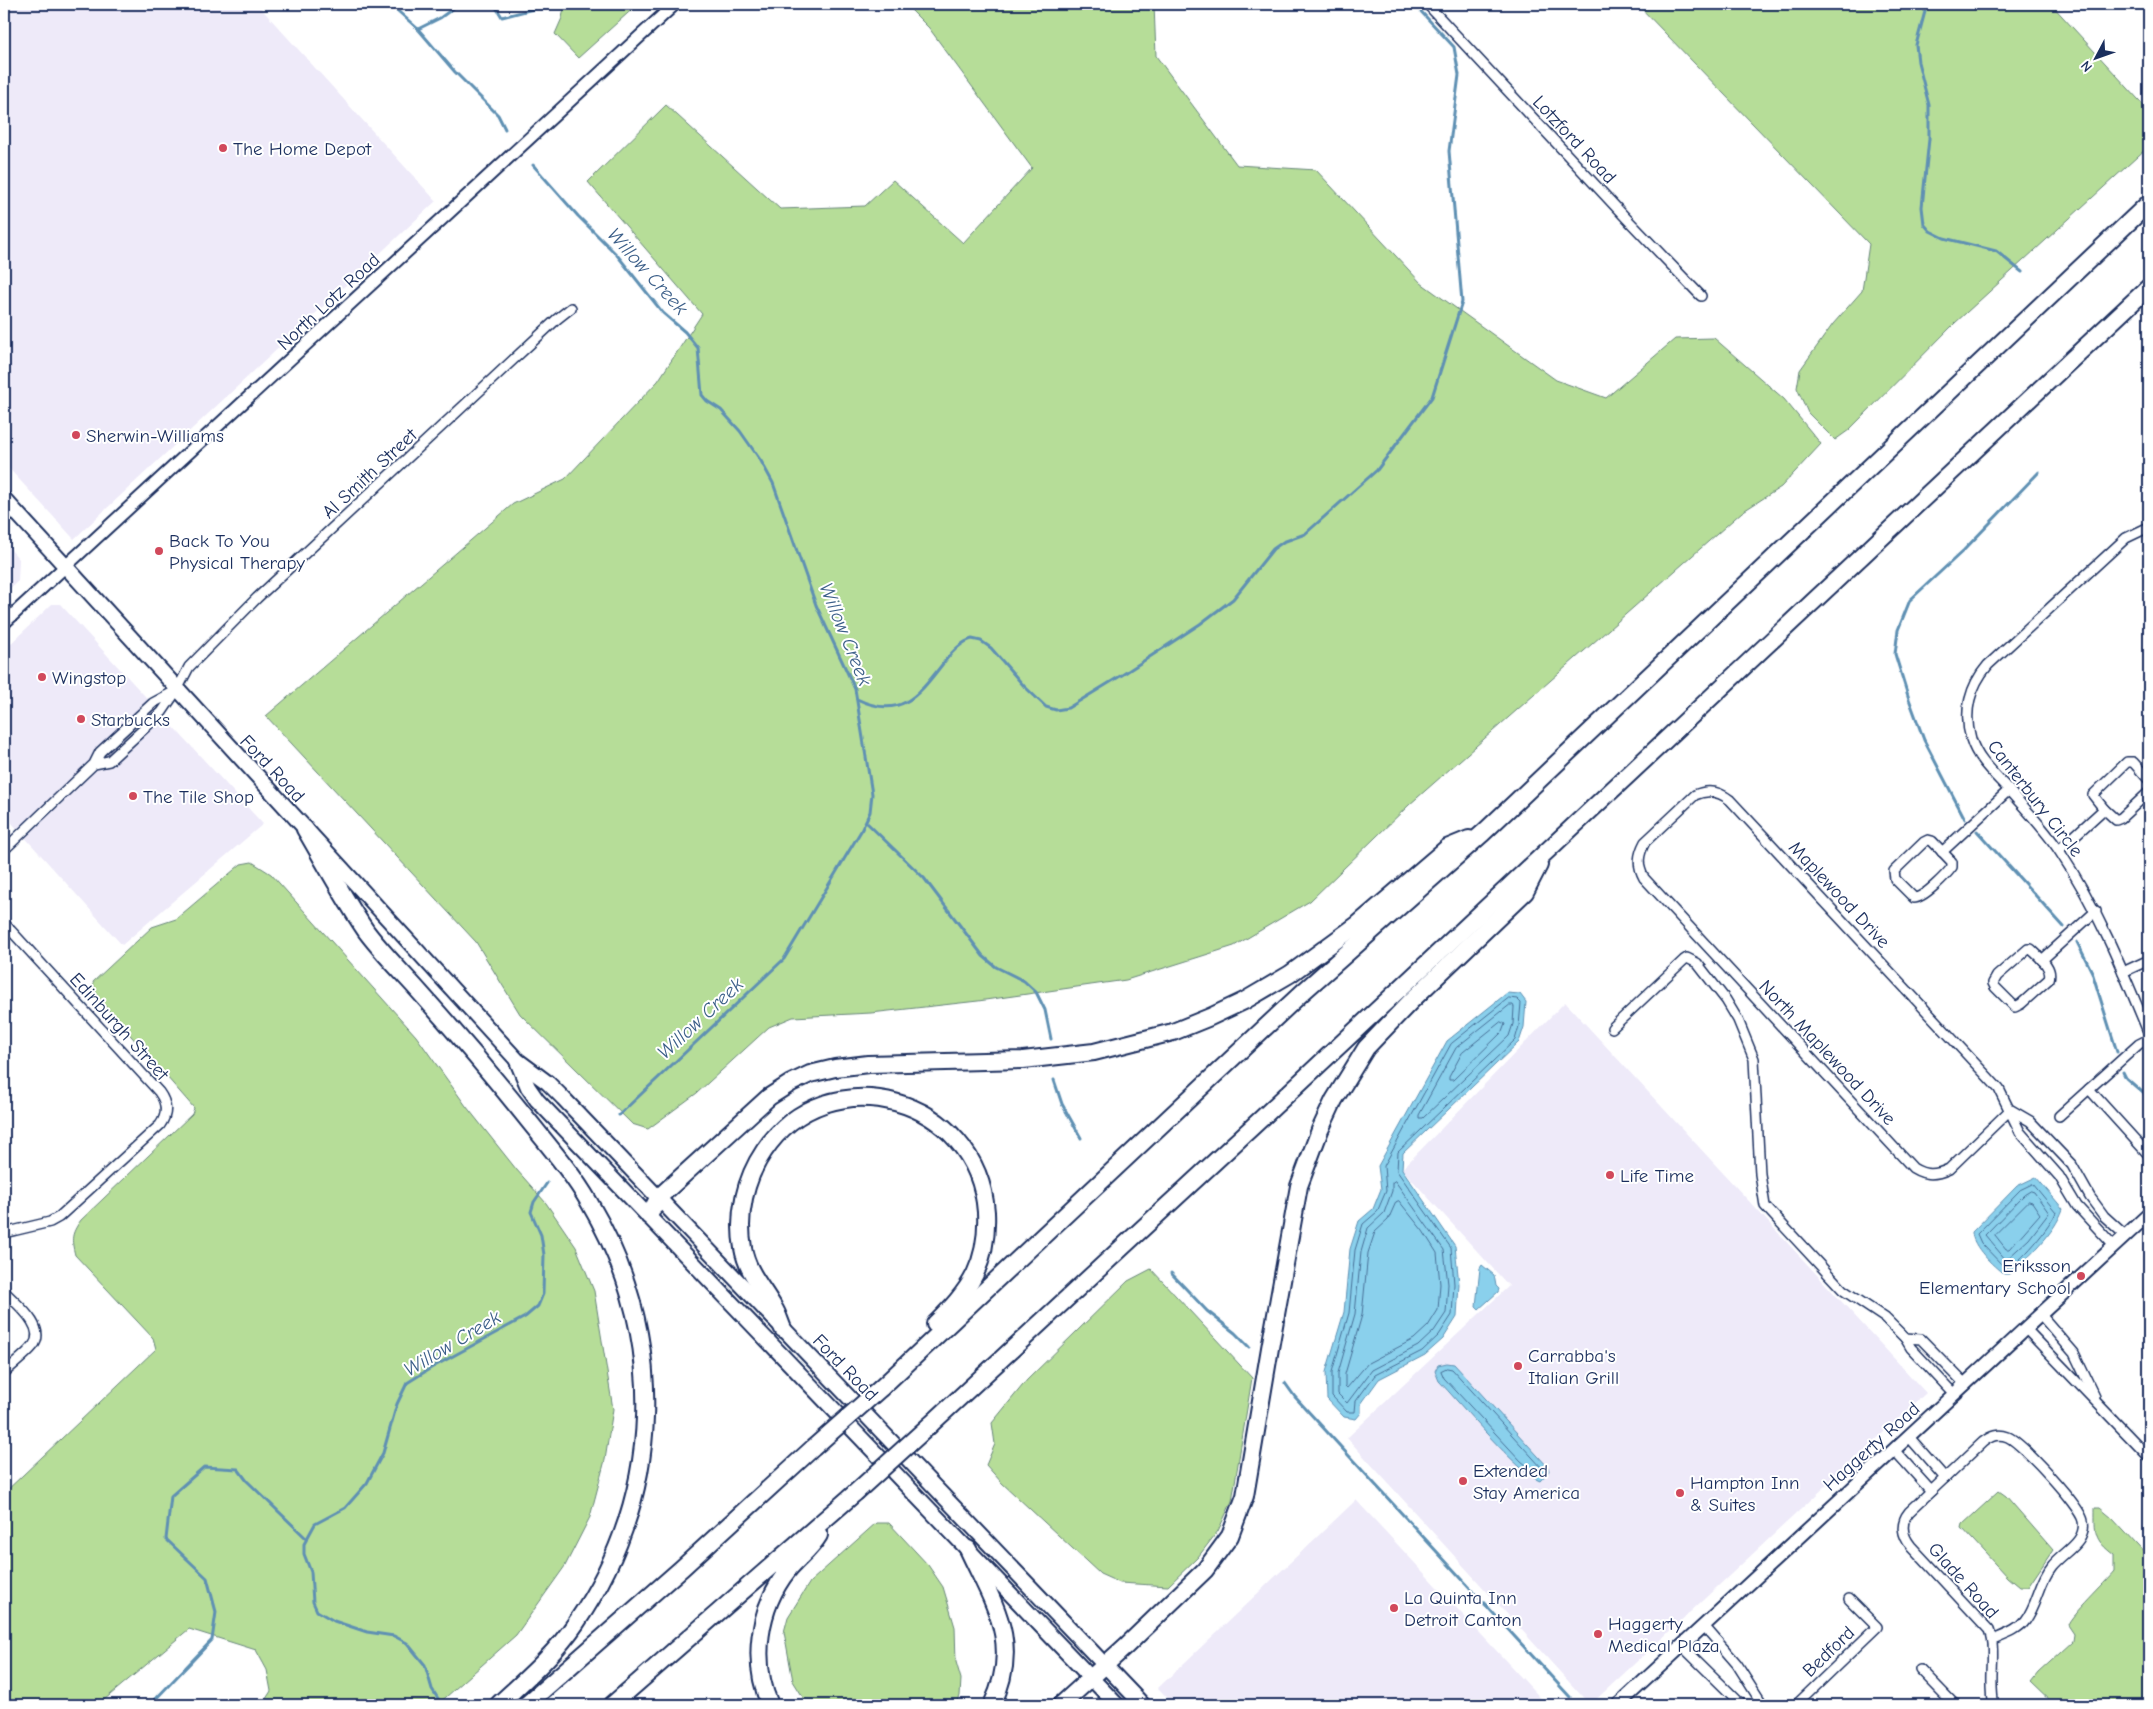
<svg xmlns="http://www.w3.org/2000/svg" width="2153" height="1709" font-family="'Comic Neue',sans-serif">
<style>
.built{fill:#eeeaf9}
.green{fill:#b6dd98;stroke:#68867b}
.water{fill:#8ad0ec;stroke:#5e90b3}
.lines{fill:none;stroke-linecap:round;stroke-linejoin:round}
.shore{stroke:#476f97;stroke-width:1}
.stream{stroke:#5e90b3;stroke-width:3}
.minor-casing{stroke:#1b2f5e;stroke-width:12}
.tertiary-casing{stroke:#1b2f5e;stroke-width:15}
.secondary-casing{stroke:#1b2f5e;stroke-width:16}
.primary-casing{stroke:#1b2f5e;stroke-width:18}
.motorway-casing{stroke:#1b2f5e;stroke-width:20}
.minor{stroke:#fff;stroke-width:9}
.tertiary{stroke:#fff;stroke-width:11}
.secondary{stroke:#fff;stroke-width:12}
.primary{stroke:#fff;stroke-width:14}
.motorway{stroke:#fff;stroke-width:16}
.motorway-bridge-casing{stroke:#1b2f5e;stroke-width:20;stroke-linecap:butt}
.motorway-bridge{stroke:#fff;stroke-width:16}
.poi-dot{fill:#d1495b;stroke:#fff;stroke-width:2}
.labels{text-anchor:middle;stroke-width:4;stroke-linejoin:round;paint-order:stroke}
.street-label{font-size:19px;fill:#1b2f5e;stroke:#fff}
.poi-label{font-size:19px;fill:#1b2f5e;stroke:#fff;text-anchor:start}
.water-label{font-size:20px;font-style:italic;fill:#3c5f89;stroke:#fff}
</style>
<rect width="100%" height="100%" fill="#fff"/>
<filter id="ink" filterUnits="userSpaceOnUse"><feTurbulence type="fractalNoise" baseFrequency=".02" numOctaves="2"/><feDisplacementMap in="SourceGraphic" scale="10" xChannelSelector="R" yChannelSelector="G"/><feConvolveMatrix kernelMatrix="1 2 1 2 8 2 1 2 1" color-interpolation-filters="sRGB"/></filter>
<g filter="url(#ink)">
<g class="built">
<polygon points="4,4 257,4 436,201 74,539 4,463"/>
<polygon points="4,542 19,559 18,581 4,594"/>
<polygon points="52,604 60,604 263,824 122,945 11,822 4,829 4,650"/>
<polygon points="1565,1002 1926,1393 1590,1705 1347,1438 1509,1286 1402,1169"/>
<polygon points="1356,1500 1547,1705 1174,1705 1158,1688"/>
</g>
<g class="green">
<polygon points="565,4 638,4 578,58 555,34 562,18"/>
<polygon points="905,4 1154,4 1156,56 1237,165 1316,170 1421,283 1556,380 1606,398 1675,339 1714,338 1784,399 1821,444 1781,487 1742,512 1409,805 1310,901 1234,946 1126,980 978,1001 871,1013 793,1017 769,1027 697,1093 648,1129 632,1124 520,1014 476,942 266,716 513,504 565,479 658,381 702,314 588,182 666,105 780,209 865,206 893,180 963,243 1032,168 929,28"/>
<polygon points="1637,4 2051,4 2149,111 2149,146 1955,323 1849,430 1835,440 1808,413 1797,388 1800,370 1833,324 1862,291 1869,244"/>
<path d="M252 862 271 874 416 1036 466 1106 516 1169 546 1203 576 1247 594 1291 613 1409 605 1460 590 1517 565 1566 516 1635 437 1705H262L271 1691 267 1670 256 1650 189 1629 98 1705H4V1493L156 1349 153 1338 75 1255C71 1239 71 1234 81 1220L192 1114 194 1108 97 997 93 982 152 927 176 919 241 864Z"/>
<polygon points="1151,1269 1252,1378 1232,1501 1218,1531 1198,1557 1168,1586 1120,1583 1100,1574 1002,1483 986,1465 995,1444 992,1423 1027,1380 1128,1281"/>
<polygon points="1999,1491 2006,1496 2053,1550 2028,1587 2019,1587 2007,1577 1962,1528 1963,1524"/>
<path d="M2095 1508H2100L2112 1518 2149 1558V1705H2055L2031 1682 2038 1673 2073 1641 2074 1634 2068 1625C2069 1617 2106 1582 2114 1572V1555C2093 1539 2095 1533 2095 1508Z"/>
<polygon points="876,1523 889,1523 928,1565 943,1587 955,1627 956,1662 961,1679 960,1696 956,1705 808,1705 793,1681 784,1632 788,1617 810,1582"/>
</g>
<g class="water">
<polygon points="1507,993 1520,994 1526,1002 1524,1027 1519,1042 1403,1153 1402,1169 1455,1246 1459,1284 1457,1317 1443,1339 1425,1355 1379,1379 1361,1404 1361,1413 1356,1419 1344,1417 1327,1399 1326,1372 1344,1312 1350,1249 1359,1221 1373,1209 1381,1189 1378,1166 1447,1041"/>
<path d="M2036 1177 2063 1209C2054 1234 2030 1256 2010 1274H2004C1993 1266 1972 1246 1972 1232L2017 1186Z"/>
<polygon points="1482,1265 1494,1275 1496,1286 1499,1289 1498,1292 1479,1309 1476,1306 1480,1268"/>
<path d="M1447 1363 1454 1364 1548 1467 1549 1471 1540 1481C1519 1474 1458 1401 1439 1381L1435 1371 1438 1365Z"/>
</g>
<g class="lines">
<g class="shore">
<polygon points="1509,998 1517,999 1521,1003 1519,1026 1515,1040 1398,1152 1397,1171 1451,1248 1454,1284 1452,1315 1439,1335 1422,1351 1375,1375 1356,1401 1355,1412 1347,1412 1332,1396 1332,1372 1349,1313 1355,1250 1363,1224 1377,1212 1386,1191 1384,1166 1451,1044"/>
<polygon points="1510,1005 1513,1005 1514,1007 1513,1024 1509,1036 1423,1118 1419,1118 1419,1115 1456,1048"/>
<polygon points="1501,1022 1505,1024 1502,1032 1453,1080 1449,1080 1449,1077 1462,1053"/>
<polygon points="1395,1181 1444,1250 1448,1284 1446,1313 1434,1331 1418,1346 1372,1370 1347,1403 1338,1394 1338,1373 1355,1314 1361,1252 1368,1228 1384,1213 1392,1191 1392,1183"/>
<path d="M2033 1184 2056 1212C2052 1225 2019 1265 2006 1269L1981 1243 1977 1234 2020 1190Z"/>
<polygon points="2031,1191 2034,1192 2049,1213 2029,1239 2006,1260 1985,1235 2024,1195"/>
<polygon points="1399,1201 1423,1231 1437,1253 1440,1284 1438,1310 1428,1326 1414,1339 1368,1363 1347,1388 1345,1386 1345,1374 1362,1315 1368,1253 1375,1232 1388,1220 1396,1202"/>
<polygon points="2029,1201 2032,1202 2040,1214 2009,1249 2006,1249 1995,1235"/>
<polygon points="1447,1368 1452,1369 1542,1468 1540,1474 1537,1474 1521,1461 1444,1378 1441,1371"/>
</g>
<g class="stream">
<polyline points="390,4 418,29 455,72 498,115 505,129"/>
<polyline points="494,4 502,17 533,9 541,4"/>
<polyline points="1927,4 1916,45 1918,62 1929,105 1929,139 1922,207 1924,224 1930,231 1944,238 1996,251 2022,272"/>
<polyline points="418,29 440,18 455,7 465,4"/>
<polyline points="533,165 578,216 617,255 663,313 685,332 698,348 702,395 707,401 721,410 740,431 761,461 773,483 816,605 855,689 872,794 870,812 861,831 784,959 619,1115"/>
<path d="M857 699C902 721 919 694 945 661 952 652 961 642 972 639L981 641 991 648 1024 686 1046 707 1056 710 1068 708 1122 675 1200 624 1233 599 1273 549 1283 542 1305 534 1377 470 1432 397 1462 302 1449 151 1459 75 1454 47 1414 4"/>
<polyline points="1965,819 1924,740 1909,699 1895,654 1898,630 1910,600 1964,550 2039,472"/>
<polyline points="866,822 924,878 983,956 996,967 1024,981 1036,992 1045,1010 1051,1039"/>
<polyline points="1977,831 2064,927"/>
<polyline points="2077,942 2092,972 2117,1052"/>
<polyline points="2123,1072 2126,1078 2149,1098"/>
<polyline points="1054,1080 1062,1104 1081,1138"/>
<polyline points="1171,1273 1207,1311 1235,1333 1249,1347"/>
<polyline points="1285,1383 1295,1397 1570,1697"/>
<polyline points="150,1705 212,1640 216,1612 207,1578 166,1539 171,1496 204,1467 238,1469 247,1481 306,1538"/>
<polyline points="442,1705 432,1689 425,1665 407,1643 394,1636 367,1632 334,1621 317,1611 313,1602 311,1572 304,1554 304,1544 315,1524 345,1508 367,1483 383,1453 397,1404 407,1383 431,1368 525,1317 538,1306 543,1294 544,1255 541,1235 531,1212 534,1202 547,1183"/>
</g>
<defs>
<g id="minor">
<polyline points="1427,4 1627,219 1701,296"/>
<path d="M2149 527 2126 538 1988 665C1970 686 1963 712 1971 739 1977 759 1993 773 2007 788 2025 809 2045 829 2060 852 2098 909 2123 971 2149 1034"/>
<polyline points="177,690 189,667 257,598 557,319 571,308"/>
<polyline points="2149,780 2133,762 2127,762 2093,795 2104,809 2116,820 2121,818 2149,792"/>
<path d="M1928 840 1932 841 1952 862V867C1946 875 1924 898 1914 898L1895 879 1894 871 1924 842Z"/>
<polyline points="4,850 94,764 100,752 153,703 177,690 162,712 109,761 94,764"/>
<polyline points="2059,850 2104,809"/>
<polyline points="1942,852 2009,790"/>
<path d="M4 923 159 1092C167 1103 168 1114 160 1125L59 1217 50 1222 4 1233"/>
<path d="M2028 949H2031C2039 957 2053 967 2049 979L2021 1004 2015 1007 1995 987 1993 983 1997 976Z"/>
<polyline points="2042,960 2096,911"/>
<polyline points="2123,972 2149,960"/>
<polyline points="1612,1028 1684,960 1687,958 1697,963 1726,1000 1738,1020 1754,1059 1760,1174 1765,1206 1843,1290 1885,1318 1905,1338 1911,1348 1955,1395"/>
<polyline points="2089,1089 2147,1153"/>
<path d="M2010 1110 1949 1169C1936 1175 1926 1176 1913 1168L1644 878C1637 865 1638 855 1645 842L1695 795C1708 789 1719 791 1730 800L1999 1089 2020 1132 2059 1176 2077 1206 2114 1246"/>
<polyline points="2011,1110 2030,1121 2072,1165 2090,1197 2104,1216 2126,1236"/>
<polyline points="2059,1116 2139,1044 2149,1039"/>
<path d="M4 1291C15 1303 48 1327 33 1346 25 1356 13 1364 4 1373"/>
<polyline points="2041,1315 2074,1353 2095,1397"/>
<polyline points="2026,1329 2149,1457"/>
<polyline points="1905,1338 1921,1339 1966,1385"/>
<polyline points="1909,1437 1945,1478"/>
<polyline points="1895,1451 1931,1491"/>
<polyline points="1704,1626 1737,1664 1763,1705"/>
<path d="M1993 1640C2004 1635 2018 1631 2025 1621 2038 1604 2039 1582 2052 1566 2063 1552 2087 1542 2083 1521 2081 1507 2022 1443 2008 1437 1998 1433 1991 1436 1983 1442L1909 1512C1900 1523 1902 1535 1911 1546L1989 1630C1997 1651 1988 1681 1994 1705"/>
<polyline points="1682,1646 1742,1705"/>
<polyline points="1920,1669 1955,1705"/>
<polyline points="1796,1705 1877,1627 1849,1599"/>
</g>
<polyline id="tertiary" points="4,623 675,4"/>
<polyline id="secondary" points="1618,1705 2149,1214"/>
<g id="primary">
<polyline points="4,499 517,1060 548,1083 563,1098 1143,1705"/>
<polyline points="517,1061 528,1087 537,1100 1117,1705"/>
</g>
<g id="motorway">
<path d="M305 829C325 863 344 899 366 931 383 954 405 975 424 997 459 1036 492 1075 524 1115 547 1144 571 1171 589 1202 668 1336 664 1494 576 1623 555 1654 526 1679 498 1705"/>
<polyline points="649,1216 658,1198 769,1097 791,1083 810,1074 835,1068 868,1064 1023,1060 1094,1052 1173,1032 1210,1017 1244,1001 1290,974 1357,925 1447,848 1469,839"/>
<path d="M783 1329C780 1322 778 1314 774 1308 763 1288 747 1272 743 1248 737 1215 745 1179 764 1151 828 1055 978 1097 986 1212 987 1233 984 1255 975 1274 965 1294 950 1309 935 1324"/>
<polyline points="881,1388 1304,991 1483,833 2149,203"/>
<polyline points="930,1425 1262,1118 2149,287"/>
<path d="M968 1549C994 1605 1022 1643 992 1705"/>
<polyline points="526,1705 682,1568 813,1448"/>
<polyline points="612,1705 855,1493"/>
<path d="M770 1705C751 1661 758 1608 788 1570 798 1558 811 1549 819 1535"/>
<polyline points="1061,1705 1126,1646 1205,1570 1230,1536 1245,1496 1270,1348 1299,1186 1320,1130 1334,1100 1366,1048 1411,1001 1525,892 1539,865"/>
</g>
</defs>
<use href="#minor" class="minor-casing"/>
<use href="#tertiary" class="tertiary-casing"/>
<use href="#secondary" class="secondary-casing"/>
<use href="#primary" class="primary-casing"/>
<use href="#motorway" class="motorway-casing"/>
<use href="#minor" class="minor"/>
<use href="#tertiary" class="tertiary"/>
<use href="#secondary" class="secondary"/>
<use href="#primary" class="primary"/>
<use href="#motorway" class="motorway"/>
<defs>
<g id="motorway-bridge">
<polyline points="813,1448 881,1388"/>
<polyline points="855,1493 930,1425"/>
</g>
</defs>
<use href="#motorway-bridge" class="motorway-bridge-casing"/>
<use href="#motorway-bridge" class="motorway-bridge"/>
</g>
</g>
<g class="poi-dot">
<circle cx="223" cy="148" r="5"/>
<circle cx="76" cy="435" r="5"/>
<circle cx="159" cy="551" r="5"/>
<circle cx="42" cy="677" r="5"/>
<circle cx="81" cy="719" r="5"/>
<circle cx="133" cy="796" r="5"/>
<circle cx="1610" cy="1175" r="5"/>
<circle cx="2081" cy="1276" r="5"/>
<circle cx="1518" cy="1366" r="5"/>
<circle cx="1463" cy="1481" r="5"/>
<circle cx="1680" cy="1493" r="5"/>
<circle cx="1394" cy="1608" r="5"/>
<circle cx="1598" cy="1634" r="5"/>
</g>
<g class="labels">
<g class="street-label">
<text transform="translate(1575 139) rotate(47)" y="7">Lotzford Road</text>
<text transform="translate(328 301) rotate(-43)" y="7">North Lotz Road</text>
<text transform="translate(369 473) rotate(-43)" y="7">Al Smith Street</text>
<text transform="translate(273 768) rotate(47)" y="7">Ford Road</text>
<text transform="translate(2036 798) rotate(52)" y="7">Canterbury Circle</text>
<text transform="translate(1840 894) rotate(47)" y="7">Maplewood Drive</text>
<text transform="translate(120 1026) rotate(48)" y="7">Edinburgh Street</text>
<text transform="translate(1828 1052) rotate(47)" y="7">North Maplewood Drive</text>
<text transform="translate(846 1367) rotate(46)" y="7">Ford Road</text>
<text transform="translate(1871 1446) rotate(-42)" y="7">Haggerty Road</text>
<text transform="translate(1964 1580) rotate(48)" y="7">Glade Road</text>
<text transform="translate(1828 1651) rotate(-44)" y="7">Bedford</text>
</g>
<g class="poi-label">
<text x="233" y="155">The Home Depot</text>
<text x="86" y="442">Sherwin-Williams</text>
<text x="169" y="547">Back To You<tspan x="169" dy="22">Physical Therapy</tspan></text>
<text x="52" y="684">Wingstop</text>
<text x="91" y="726">Starbucks</text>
<text x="143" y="803">The Tile Shop</text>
<text x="1620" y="1182">Life Time</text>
<text x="2071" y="1272" text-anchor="end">Eriksson<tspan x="2071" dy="22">Elementary School</tspan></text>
<text x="1528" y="1362">Carrabba's<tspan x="1528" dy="22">Italian Grill</tspan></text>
<text x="1473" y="1477">Extended<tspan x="1473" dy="22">Stay America</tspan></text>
<text x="1690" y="1489">Hampton Inn<tspan x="1690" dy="22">&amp; Suites</tspan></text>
<text x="1404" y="1604">La Quinta Inn<tspan x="1404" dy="22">Detroit Canton</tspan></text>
<text x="1608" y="1630">Haggerty<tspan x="1608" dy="22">Medical Plaza</tspan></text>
</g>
<g class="water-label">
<text transform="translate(648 271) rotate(48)" y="7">Willow Creek</text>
<text transform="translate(846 634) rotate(68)" y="7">Willow Creek</text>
<text transform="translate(700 1018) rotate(-43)" y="7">Willow Creek</text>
<text transform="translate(452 1343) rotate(-31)" y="7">Willow Creek</text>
</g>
</g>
<rect width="2153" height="1709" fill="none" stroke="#fff" stroke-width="20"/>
<rect x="10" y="10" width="2133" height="1689" fill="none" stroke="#1b2f5e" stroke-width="2" filter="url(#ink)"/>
<g transform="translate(2096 58) rotate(229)" stroke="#ffffff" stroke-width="4" paint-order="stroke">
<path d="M0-4L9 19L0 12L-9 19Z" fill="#1b2f5e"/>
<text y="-8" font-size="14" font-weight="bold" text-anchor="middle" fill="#1b2f5e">N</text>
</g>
</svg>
